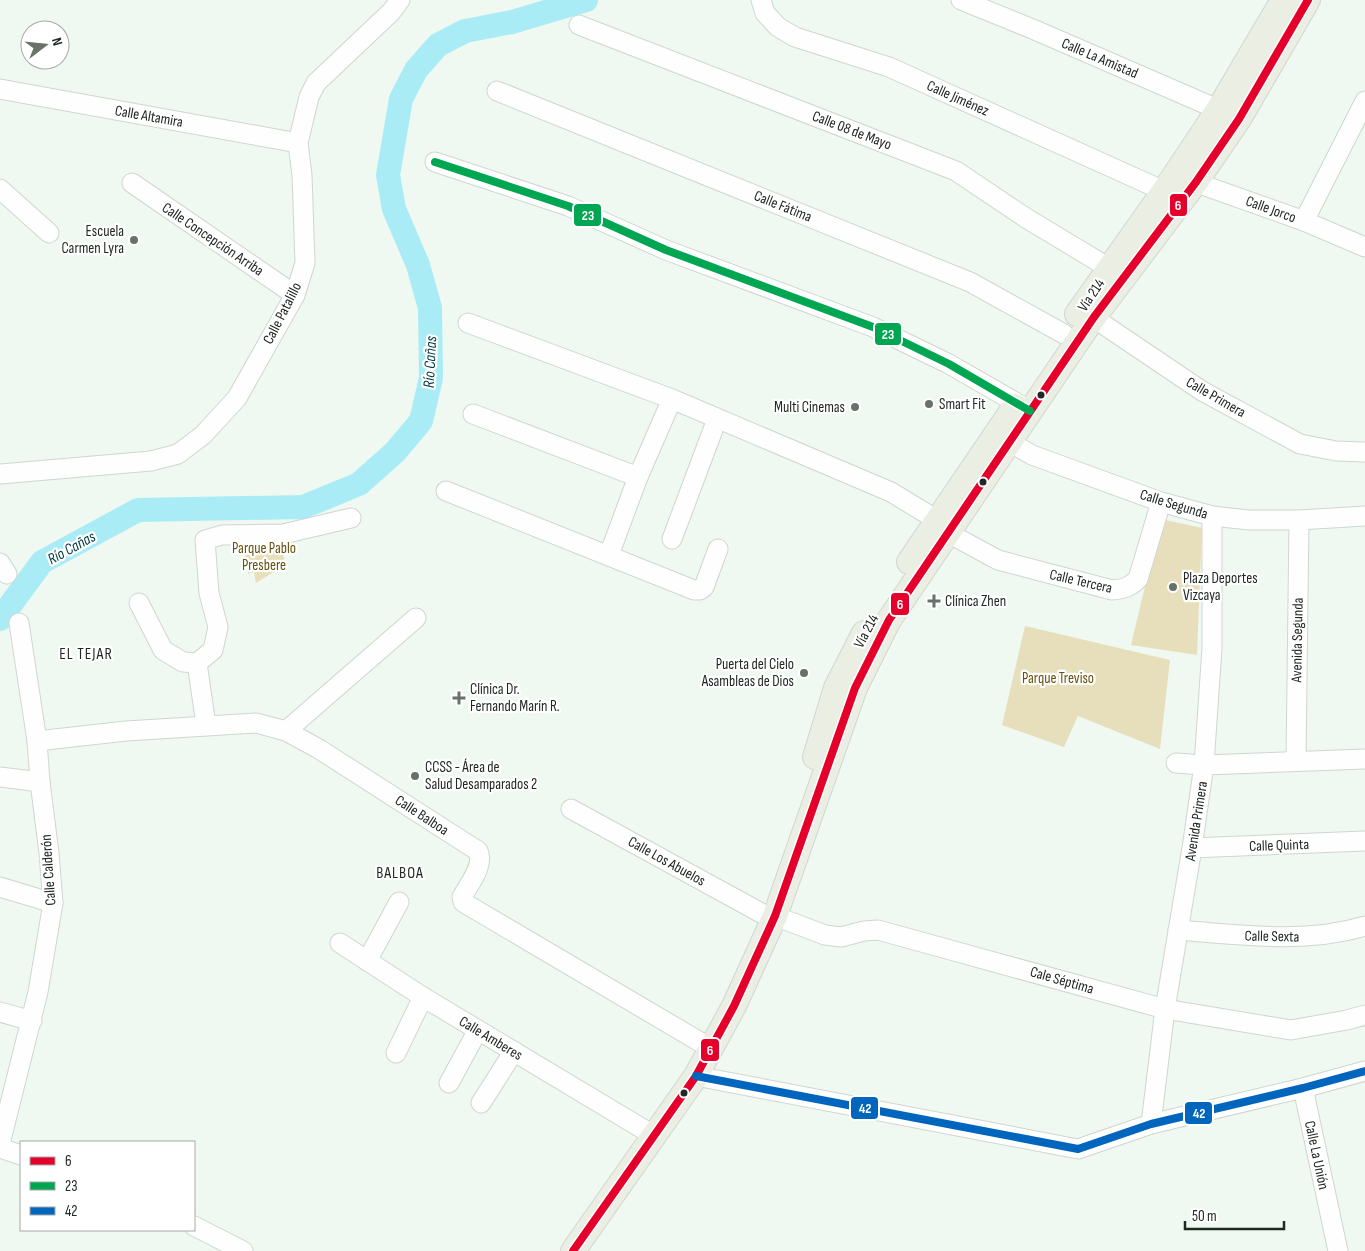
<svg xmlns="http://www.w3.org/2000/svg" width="1365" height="1251" font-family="'Sofia Sans Condensed',sans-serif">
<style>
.green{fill:#e7dfbc}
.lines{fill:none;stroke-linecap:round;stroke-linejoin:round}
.river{stroke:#aaecf6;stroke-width:24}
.minor-casing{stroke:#cfd6d0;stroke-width:21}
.major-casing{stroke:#d1d6d2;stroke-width:26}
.minor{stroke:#fdfefd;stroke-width:19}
.major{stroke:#eaeee3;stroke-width:24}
.bus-1-casing{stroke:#fff;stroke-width:11}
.bus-2-casing{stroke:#fff;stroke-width:11}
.bus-3-casing{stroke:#fff;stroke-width:11}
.bus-1{stroke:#e4002b;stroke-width:8}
.bus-2{stroke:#00a651;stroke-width:8}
.bus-3{stroke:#0065bd;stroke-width:8}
.poi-dot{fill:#69716b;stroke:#fff;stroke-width:2}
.bus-dot{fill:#212823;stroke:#fff;stroke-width:2}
.labels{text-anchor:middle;stroke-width:4.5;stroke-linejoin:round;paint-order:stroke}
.street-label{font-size:15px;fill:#212823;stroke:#fff}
.poi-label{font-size:15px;fill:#212823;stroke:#fff;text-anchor:start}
.park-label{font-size:15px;fill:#65500c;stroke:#fff}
.water-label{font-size:16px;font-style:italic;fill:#003942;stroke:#fff}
.neighbourhood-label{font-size:16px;letter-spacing:1px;fill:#212823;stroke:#fff}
.line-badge{stroke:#fff;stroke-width:2}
.badge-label{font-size:14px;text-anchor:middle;font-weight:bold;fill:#fff}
</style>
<rect width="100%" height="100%" fill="#eff9f1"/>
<g class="green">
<polygon points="1161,519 1202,528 1197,655 1131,645"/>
<polygon points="242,540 280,541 282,546 285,565 256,583 254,572 248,574"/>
<polygon points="1025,626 1170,660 1160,749 1078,716 1064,747 1002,725"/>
</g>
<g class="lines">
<polyline class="river" points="0,619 42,562 138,510 303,507 359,484 395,452 421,421 431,378 430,308 418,265 394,209 388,175 401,99 416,70 438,45 465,31 512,22 586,0"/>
<defs>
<g id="minor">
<polyline points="761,0 765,13 778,27 795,37 889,67 1164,191"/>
<polyline points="961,0 1035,30 1231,115"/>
<polyline points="579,25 956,171 1026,218 1109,268"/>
<polyline points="0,89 298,143"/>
<polyline points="497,91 970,282 1064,334"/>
<polyline points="435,162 568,206 666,250 873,327 949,364 1029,410"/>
<polyline points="1183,178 1304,221 1365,247"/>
<polyline points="132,183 295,295"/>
<polyline points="0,189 49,233"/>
<polyline points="1304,221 1365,101"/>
<polyline points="1082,310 1202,391 1300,444 1336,451 1365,452"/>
<path d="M468 323 672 399 891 492 937 520 948 533 998 560 1112 590C1124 589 1130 587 1138 579L1161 502"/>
<polyline points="473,414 638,477"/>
<polyline points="999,436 1032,455 1161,502 1212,516 1249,520 1299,520 1365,516"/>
<polyline points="0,474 151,461 178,454 203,435 237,398 295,295 305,263 302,175 298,143 309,97 316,83 391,12 400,0"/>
<polyline points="446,491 694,590 700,590 704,587 718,549"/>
<polyline points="672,539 717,419"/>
<polyline points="609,555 638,477 672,399"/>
<polyline points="0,563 7,574"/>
<polyline points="139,603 163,650 183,662 197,663"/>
<polyline points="206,725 197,663 213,650 218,627 209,593 205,540 222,535 283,534 351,518"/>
<polyline points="286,731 416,618"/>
<path d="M37 741 126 731 256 723 286 731 319 749 478 851C485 865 469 884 462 897L463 902 466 904 712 1049"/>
<polyline points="1296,761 1299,520"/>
<polyline points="1176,763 1204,765 1365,759"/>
<polyline points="0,777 40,782"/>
<polyline points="571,809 763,914 775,916 825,935 841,937 864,931 878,930 1165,1009 1291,1030 1347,1020 1365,1015"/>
<polyline points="1192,848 1365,841"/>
<polyline points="0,887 53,903"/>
<path d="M1178 930C1241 935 1304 944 1365 926"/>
<polyline points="340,943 423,997 643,1129"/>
<polyline points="367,961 399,902"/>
<polyline points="0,1012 32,1021"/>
<polyline points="396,1053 423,997"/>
<polyline points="696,1076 1078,1149 1151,1124 1303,1088 1365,1071"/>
<polyline points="449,1083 478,1030"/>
<polyline points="1303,1088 1338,1251"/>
<polyline points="481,1103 514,1051"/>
<polyline points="1151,1124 1165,1009 1192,848 1204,765 1212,648 1212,516"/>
<polyline points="0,1144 38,992 53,903 49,853 40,782 37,741 19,623"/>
<polyline points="0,1148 21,1155"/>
<polyline points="194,1226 243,1251"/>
</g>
<g id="major">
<polyline points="1077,314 1164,191 1218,110 1283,0"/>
<polyline points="909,562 1015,406"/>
<polyline points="815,757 836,688 864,633"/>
<polyline points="573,1251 696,1076 734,1006 775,916 855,688 889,620 1094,317 1196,182 1239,119 1308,0"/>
</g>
</defs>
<use href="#minor" class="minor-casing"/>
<use href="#major" class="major-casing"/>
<use href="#minor" class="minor"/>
<use href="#major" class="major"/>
<defs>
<polyline id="bus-1" points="573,1251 696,1076 734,1006 775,916 855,688 889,620 1094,317 1196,182 1239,119 1308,0"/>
<polyline id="bus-2" points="435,162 568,206 666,250 873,327 949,364 1030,411"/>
<polyline id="bus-3" points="696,1076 1078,1149 1151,1124 1303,1088 1365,1071"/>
</defs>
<use href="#bus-1" class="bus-1-casing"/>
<use href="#bus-2" class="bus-2-casing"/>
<use href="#bus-3" class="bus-3-casing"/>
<use href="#bus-1" class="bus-1"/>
<use href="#bus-2" class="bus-2"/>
<use href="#bus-3" class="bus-3"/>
</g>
<g class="poi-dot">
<circle cx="134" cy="240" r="5"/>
<circle cx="929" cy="404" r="5"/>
<circle cx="855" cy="407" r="5"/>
<circle cx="1173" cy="587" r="5"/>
<path d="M931.5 593.5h5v5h5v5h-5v5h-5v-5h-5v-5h5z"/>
<circle cx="804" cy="673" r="5"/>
<path d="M456.5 690.5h5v5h5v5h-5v5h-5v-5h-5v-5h5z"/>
<circle cx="415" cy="776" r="5"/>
</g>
<g class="bus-dot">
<circle cx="1041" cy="395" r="4.5"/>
<circle cx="983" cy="482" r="4.5"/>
<circle cx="684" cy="1093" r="4.5"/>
</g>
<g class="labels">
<g class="street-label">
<text transform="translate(1100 58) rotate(23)" y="5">Calle La Amistad</text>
<text transform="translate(958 98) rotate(24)" y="5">Calle Jiménez</text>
<text transform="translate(149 116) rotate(10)" y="5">Calle Altamira</text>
<text transform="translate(852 130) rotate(21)" y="5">Calle 08 de Mayo</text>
<text transform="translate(783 206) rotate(22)" y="5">Calle Fátima</text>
<text transform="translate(1271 209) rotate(20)" y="5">Calle Jorco</text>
<text transform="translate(213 239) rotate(34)" y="5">Calle Concepción Arriba</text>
<text transform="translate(1091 295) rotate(-56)" y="5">Vía 214</text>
<text transform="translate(282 313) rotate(-63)" y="5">Calle Patalillo</text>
<text transform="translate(1216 397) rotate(30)" y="5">Calle Primera</text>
<text transform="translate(1174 504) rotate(17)" y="5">Calle Segunda</text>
<text transform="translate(1081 581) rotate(13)" y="5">Calle Tercera</text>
<text transform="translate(866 631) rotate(-62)" y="5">Vía 214</text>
<text transform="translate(1297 640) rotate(-89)" y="5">Avenida Segunda</text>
<text transform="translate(422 815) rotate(33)" y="5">Calle Balboa</text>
<text transform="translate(1196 821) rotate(-81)" y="5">Avenida Primera</text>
<text transform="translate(1279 845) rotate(-2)" y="5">Calle Quinta</text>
<text transform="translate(667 861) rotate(29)" y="5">Calle Los Abuelos</text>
<text transform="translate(48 870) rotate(-94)" y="5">Calle Calderón</text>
<text transform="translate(1272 936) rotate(1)" y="5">Calle Sexta</text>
<text transform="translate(1062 980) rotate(16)" y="5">Cale Séptima</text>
<text transform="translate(491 1038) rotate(31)" y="5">Calle Amberes</text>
<text transform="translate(1317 1155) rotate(78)" y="5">Calle La Unión</text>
</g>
<g class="poi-label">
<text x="124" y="236" text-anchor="end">Escuela<tspan x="124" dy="17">Carmen Lyra</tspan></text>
<text x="939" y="409">Smart Fit</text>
<text x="845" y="412" text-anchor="end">Multi Cinemas</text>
<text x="1183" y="583">Plaza Deportes<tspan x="1183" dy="17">Vizcaya</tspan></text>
<text x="945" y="606">Clínica Zhen</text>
<text x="794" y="669" text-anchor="end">Puerta del Cielo<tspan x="794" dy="17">Asambleas de Dios</tspan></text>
<text x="470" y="694">Clínica Dr.<tspan x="470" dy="17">Fernando Marín R.</tspan></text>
<text x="425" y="772">CCSS - Área de<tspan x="425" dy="17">Salud Desamparados 2</tspan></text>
</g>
<g class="park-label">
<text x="264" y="553">Parque Pablo<tspan x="264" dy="17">Presbere</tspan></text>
<text x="1058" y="683">Parque Treviso</text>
</g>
<g class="water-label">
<text transform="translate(429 362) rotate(-87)" y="6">Río Cañas</text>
<text transform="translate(71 547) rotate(-29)" y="6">Río Cañas</text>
</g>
<g class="neighbourhood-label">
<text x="86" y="659">EL TEJAR</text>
<text x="400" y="878">BALBOA</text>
</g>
</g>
<g class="line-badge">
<rect x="1169" y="193" width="19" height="24" rx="5" fill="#e4002b"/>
<rect x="573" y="203" width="29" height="24" rx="5" fill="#00a651"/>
<rect x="874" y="322" width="28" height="24" rx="5" fill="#00a651"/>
<rect x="890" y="592" width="20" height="24" rx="5" fill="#e4002b"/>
<rect x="700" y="1038" width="20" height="24" rx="5" fill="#e4002b"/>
<rect x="850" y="1096" width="29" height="24" rx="5" fill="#0065bd"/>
<rect x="1184" y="1101" width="29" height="24" rx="5" fill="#0065bd"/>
</g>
<g class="badge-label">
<text x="1178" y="210">6</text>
<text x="588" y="220">23</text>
<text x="888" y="339">23</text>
<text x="900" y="609">6</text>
<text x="710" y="1055">6</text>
<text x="865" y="1113">42</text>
<text x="1199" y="1118">42</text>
</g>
<rect x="20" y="1141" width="175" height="90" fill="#ffffff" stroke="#a6a9a7"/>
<rect x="30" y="1157" width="25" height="8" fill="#e4002b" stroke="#a6a9a7"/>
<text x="65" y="1166" font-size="15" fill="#212823">6</text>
<rect x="30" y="1182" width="25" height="8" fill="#00a651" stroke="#a6a9a7"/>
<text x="65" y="1191" font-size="15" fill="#212823">23</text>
<rect x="30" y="1207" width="25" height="8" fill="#0065bd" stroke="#a6a9a7"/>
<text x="65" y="1216" font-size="15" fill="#212823">42</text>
<g transform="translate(45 45) rotate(74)"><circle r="24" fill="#ffffff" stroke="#a6a9a7"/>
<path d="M0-4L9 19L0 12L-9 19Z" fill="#69716b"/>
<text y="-8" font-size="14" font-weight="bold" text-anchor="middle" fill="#212823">N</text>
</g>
<path d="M1185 1221v8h99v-8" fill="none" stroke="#212823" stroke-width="2.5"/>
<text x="1192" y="1221" font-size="15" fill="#212823" stroke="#ffffff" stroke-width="4" paint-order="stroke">50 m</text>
</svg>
